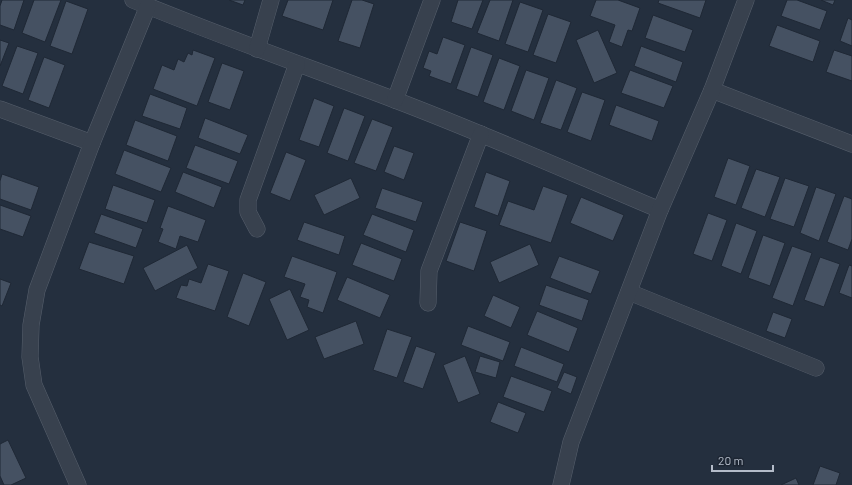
<svg xmlns="http://www.w3.org/2000/svg" width="852" height="485" font-family="Barlow,sans-serif">
<style>
.building{fill:#455162;stroke:#1f2835}
.lines{fill:none;stroke-linecap:round;stroke-linejoin:round}
.minor-casing{stroke:#565f6c;stroke-width:17}
.minor{stroke:#38414e;stroke-width:16}
</style>
<rect width="100%" height="100%" fill="#242f3e"/>
<g class="building">
<polygon points="2,0 24,0 14,30 0,25 0,6"/>
<polygon points="34,0 61,0 45,42 22,33"/>
<polygon points="229,0 245,0 243,5"/>
<polygon points="288,0 333,0 323,30 282,16"/>
<polygon points="352,0 362,0 374,4 360,48 338,41"/>
<polygon points="458,0 483,0 472,29 451,22"/>
<polygon points="490,0 513,0 499,41 477,33"/>
<polygon points="596,0 618,0 640,8 632,31 628,30 622,47 609,42 615,25 590,16"/>
<polygon points="659,0 706,0 700,18 658,3"/>
<polygon points="787,0 797,0 827,11 820,30 781,16"/>
<polygon points="821,0 835,0 833,5"/>
<polygon points="66,1 88,9 72,54 50,46"/>
<polygon points="520,2 543,10 528,52 505,44"/>
<polygon points="548,14 571,22 556,63 533,55"/>
<polygon points="653,15 693,30 685,52 645,38"/>
<polygon points="848,18 852,20 852,46 840,41"/>
<polygon points="777,25 820,41 813,62 769,46"/>
<polygon points="598,30 617,73 594,83 576,40"/>
<polygon points="443,37 465,45 451,84 429,76 431,71 423,68 429,51 437,54"/>
<polygon points="0,40 9,43 0,66"/>
<polygon points="17,46 38,53 23,94 2,86"/>
<polygon points="641,46 683,62 676,82 634,66"/>
<polygon points="471,47 493,55 478,97 456,89"/>
<polygon points="193,50 215,58 197,106 153,89 162,65 174,70 178,59 184,62 188,53 192,55"/>
<polygon points="834,50 852,56 852,81 826,72"/>
<polygon points="44,57 65,65 49,108 28,100"/>
<polygon points="499,58 520,66 504,110 483,102"/>
<polygon points="222,63 244,71 230,110 208,102"/>
<polygon points="526,70 549,78 534,120 511,111"/>
<polygon points="630,70 673,86 664,108 621,93"/>
<polygon points="556,80 577,88 561,130 540,123"/>
<polygon points="582,92 605,100 591,141 567,132"/>
<polygon points="150,94 187,108 180,129 142,116"/>
<polygon points="314,98 334,106 319,147 299,140"/>
<polygon points="616,105 659,121 652,141 609,125"/>
<polygon points="344,108 365,116 348,161 327,153"/>
<polygon points="205,118 248,135 240,154 198,138"/>
<polygon points="372,119 393,127 376,171 354,163"/>
<polygon points="135,120 177,136 168,161 126,145"/>
<polygon points="195,145 238,161 229,184 186,168"/>
<polygon points="394,146 414,153 404,180 384,172"/>
<polygon points="124,150 171,168 161,192 115,174"/>
<polygon points="286,152 306,160 290,201 270,193"/>
<polygon points="728,158 750,166 736,205 714,197"/>
<polygon points="756,169 780,177 765,217 741,208"/>
<polygon points="183,172 222,187 214,208 175,192"/>
<polygon points="486,172 510,181 498,216 474,207"/>
<polygon points="2,174 39,187 31,210 0,199 0,181"/>
<polygon points="351,178 360,198 324,215 314,195"/>
<polygon points="785,178 809,186 794,227 770,219"/>
<polygon points="113,185 155,200 147,223 105,209"/>
<polygon points="543,186 568,195 551,243 499,225 508,201 534,210"/>
<polygon points="816,187 836,194 819,241 800,233"/>
<polygon points="382,188 423,202 416,222 375,208"/>
<polygon points="844,196 852,199 852,239 848,250 827,242"/>
<polygon points="581,197 624,215 613,241 570,223"/>
<polygon points="0,205 31,216 23,237 0,229"/>
<polygon points="168,206 206,220 198,242 180,236 176,249 158,242 163,229 160,228"/>
<polygon points="708,213 727,220 712,261 693,254"/>
<polygon points="101,214 143,229 136,248 94,233"/>
<polygon points="372,214 414,230 406,252 363,235"/>
<polygon points="304,222 345,236 339,255 297,240"/>
<polygon points="460,222 487,231 474,271 446,261"/>
<polygon points="736,223 757,231 741,274 721,266"/>
<polygon points="763,235 785,243 770,286 748,278"/>
<polygon points="89,242 134,256 124,284 79,269"/>
<polygon points="361,243 402,259 394,281 352,265"/>
<polygon points="530,244 539,265 499,283 490,262"/>
<polygon points="187,245 198,268 155,291 143,268"/>
<polygon points="792,246 812,253 793,306 772,298"/>
<polygon points="292,256 337,272 323,313 307,307 309,300 300,297 305,284 284,277"/>
<polygon points="559,256 600,271 591,294 550,278"/>
<polygon points="820,257 840,264 824,307 804,300"/>
<polygon points="208,264 229,271 215,311 176,298 181,285 187,286 189,279 201,283"/>
<polygon points="849,265 852,266 852,298 839,293"/>
<polygon points="243,273 266,282 249,326 227,317"/>
<polygon points="347,277 390,295 380,318 337,300"/>
<polygon points="0,279 11,283 2,306 0,305"/>
<polygon points="546,285 589,300 582,321 539,305"/>
<polygon points="290,289 309,330 287,340 269,299"/>
<polygon points="493,295 520,307 511,328 484,316"/>
<polygon points="537,311 578,328 569,352 527,335"/>
<polygon points="773,312 792,319 785,338 766,331"/>
<polygon points="356,321 364,344 324,359 315,337"/>
<polygon points="468,326 510,342 503,361 461,345"/>
<polygon points="387,329 412,337 397,378 373,370"/>
<polygon points="416,346 436,353 423,389 403,382"/>
<polygon points="521,347 564,364 557,382 514,366"/>
<polygon points="465,356 480,394 458,403 443,365"/>
<polygon points="480,356 500,362 496,378 475,372"/>
<polygon points="564,372 577,377 571,394 557,388"/>
<polygon points="511,376 552,391 544,412 503,397"/>
<polygon points="498,402 526,413 518,433 490,422"/>
<polygon points="8,440 26,478 11,485 4,485 0,476 0,444"/>
<polygon points="820,466 840,473 836,485 813,485"/>
<polygon points="796,478 799,485 781,485"/>
</g>
<g class="lines">
<defs>
<g id="minor">
<path d="M133 0C220 36 308 67 395 100 485 134 572 173 660 210"/>
<polyline points="257,49 271,0"/>
<polyline points="712,90 852,144"/>
<polyline points="395,100 432,0"/>
<polyline points="0,109 92,143"/>
<polyline points="257,229 248,212 248,200 297,64"/>
<polyline points="629,292 816,368"/>
<polyline points="428,303 429,271 481,134"/>
<polyline points="78,485 34,385 30,357 31,325 37,290 92,143 148,6"/>
<polyline points="561,485 571,442 660,210 712,90 746,0"/>
</g>
</defs>
<use href="#minor" class="minor-casing"/>
<use href="#minor" class="minor"/>
</g>
<path d="M712 465v6h61v-6" fill="none" stroke="#b4bcc9" stroke-width="2"/>
<text x="718" y="465" font-size="12" fill="#b4bcc9" stroke="#1d2633" stroke-width="3" paint-order="stroke">20 m</text>
</svg>
